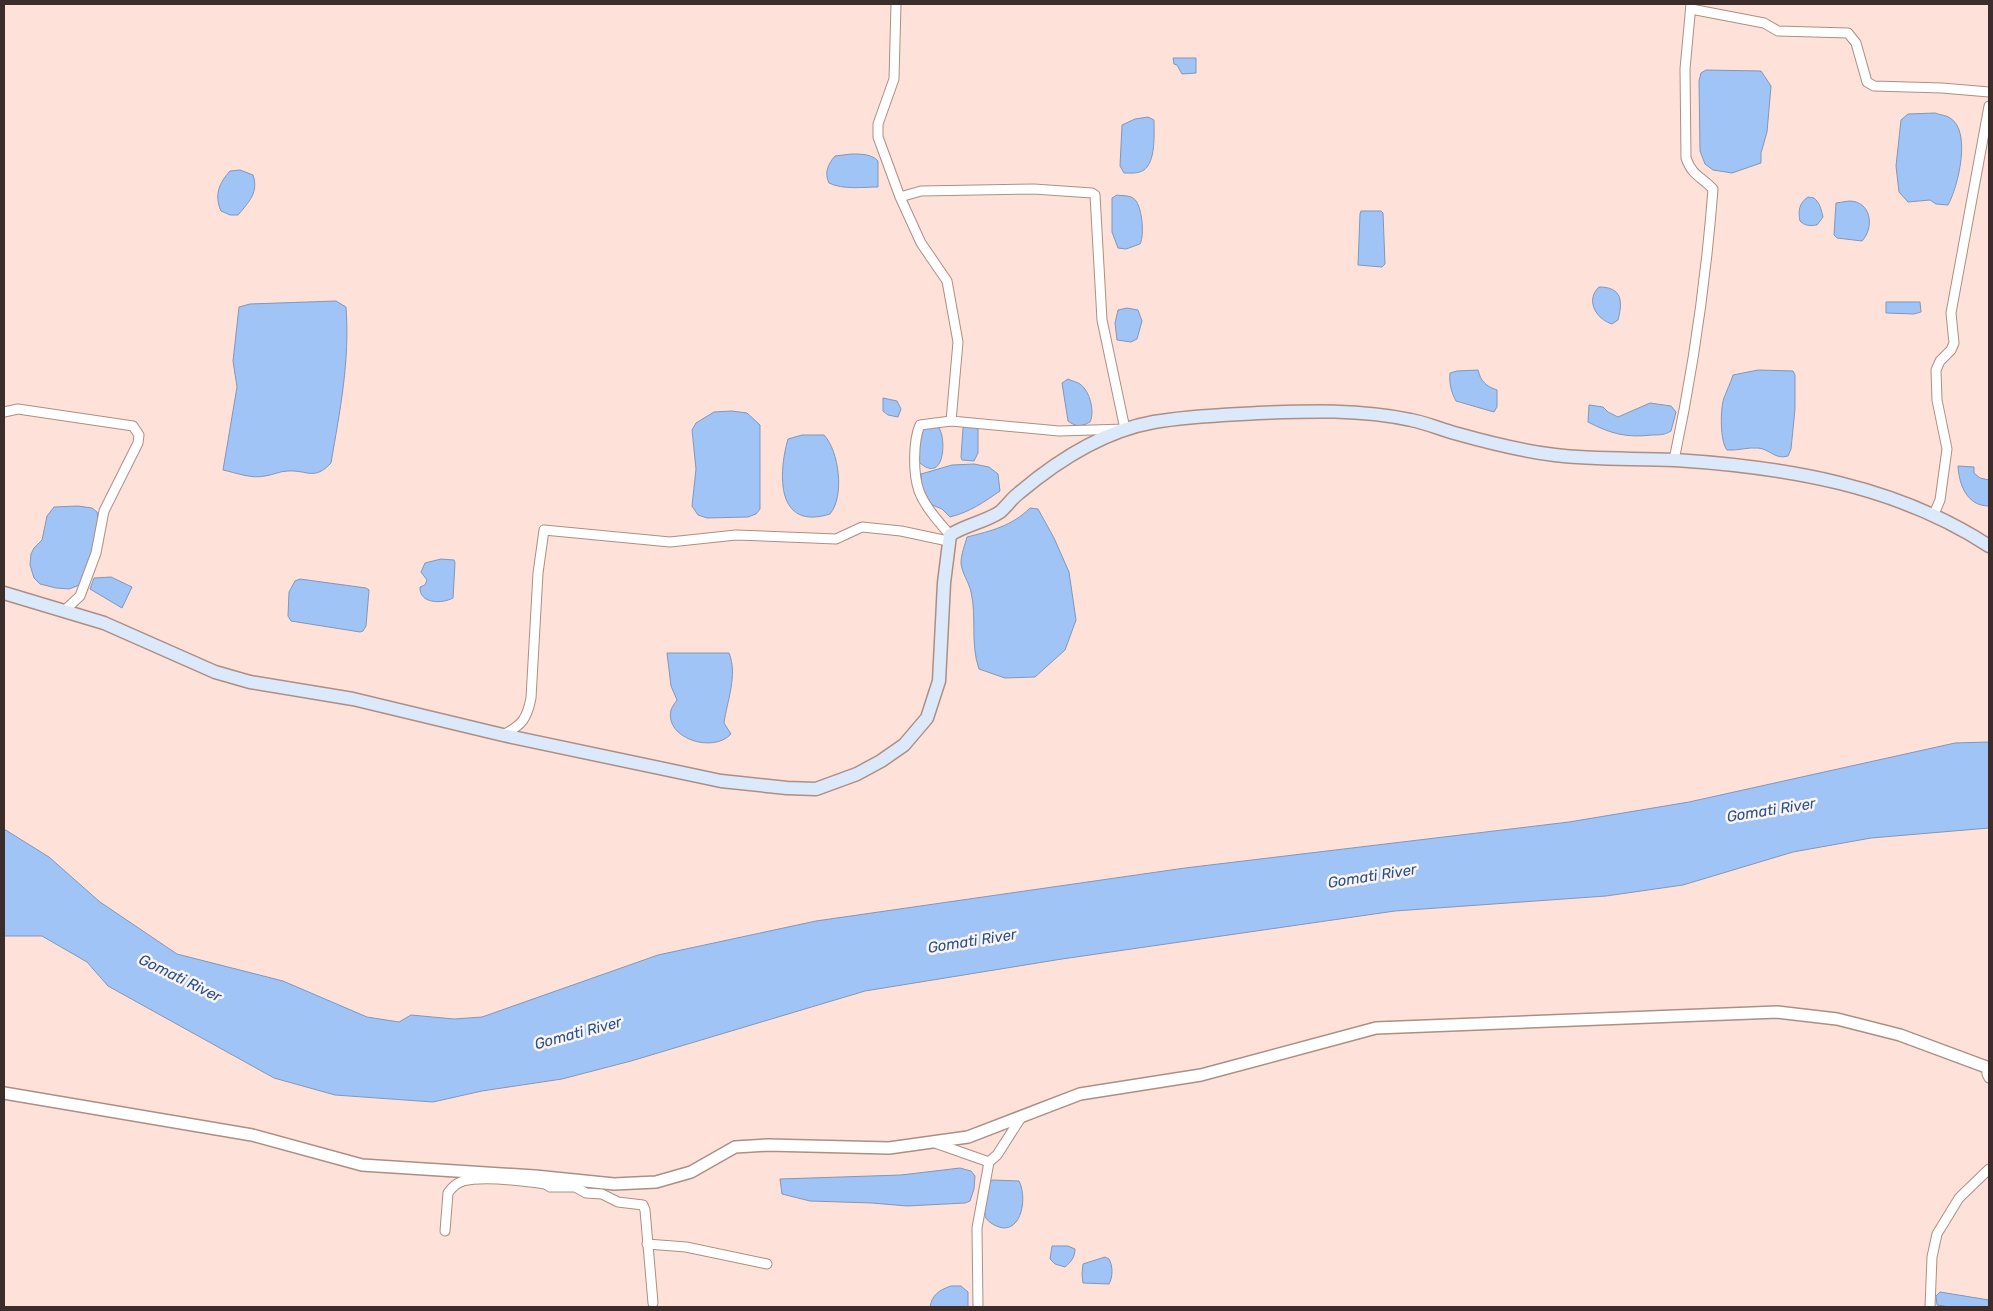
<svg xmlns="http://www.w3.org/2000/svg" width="1993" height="1311" font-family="Rubik,sans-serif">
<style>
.water{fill:#a0c4f5;stroke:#8197b8}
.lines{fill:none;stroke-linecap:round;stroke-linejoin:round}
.minor-casing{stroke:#ad8e85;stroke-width:11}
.tertiary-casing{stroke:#ad8e85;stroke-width:14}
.secondary-casing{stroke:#ad8e85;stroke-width:15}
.minor{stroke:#fff;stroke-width:9}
.tertiary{stroke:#fff;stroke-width:11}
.secondary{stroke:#dce9fa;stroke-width:12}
.labels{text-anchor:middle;stroke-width:5;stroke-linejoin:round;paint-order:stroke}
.water-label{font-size:15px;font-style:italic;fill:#26528d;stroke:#fcf4f2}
</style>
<rect width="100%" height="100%" fill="#fee2da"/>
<g class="water">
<polygon points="1173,58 1196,58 1196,73 1182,74 1177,65 1174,64"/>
<polygon points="1706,70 1761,71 1771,86 1767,132 1761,153 1761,163 1732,173 1713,170 1705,164 1700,151 1699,81 1701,73"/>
<path d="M1935 113C1940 115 1946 115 1950 118 1972 131 1958 187 1948 205L1936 204 1930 200 1908 202 1899 192 1896 166 1901 120 1908 114Z"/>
<path d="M1148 117 1154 120C1154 134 1156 161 1144 170 1138 174 1130 173 1124 173L1120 166 1122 125 1135 119Z"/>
<path d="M851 154C861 154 872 154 878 161V187C863 187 843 190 829 183 824 173 828 164 835 156Z"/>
<path d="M240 170 253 175C259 192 249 202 238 215H230L221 211C214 195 219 183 230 171Z"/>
<path d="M1117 195C1122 196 1128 195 1133 198 1142 203 1145 235 1140 244L1126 249 1118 248 1112 232V198Z"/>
<path d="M1808 197 1814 198C1820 203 1821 209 1823 217L1817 225C1810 226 1805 226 1800 221 1798 211 1799 203 1808 197Z"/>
<path d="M1849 201C1871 201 1875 227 1862 241L1837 238 1834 235 1836 203Z"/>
<polygon points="1361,211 1381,211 1383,213 1385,264 1382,267 1358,265 1360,214"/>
<path d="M1599 287C1622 287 1623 301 1618 320L1612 324C1596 319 1585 300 1599 287Z"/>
<path d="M336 301 346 307C350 361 340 410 331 463 314 481 308 470 288 471 280 471 273 475 265 476 251 479 237 473 223 470L237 387 233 361 239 307 250 304Z"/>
<polygon points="1886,302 1920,302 1921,312 1914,314 1886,313"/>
<polygon points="1127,308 1138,310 1142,321 1137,339 1131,342 1117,340 1115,323 1118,310"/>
<path d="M1478 370C1481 382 1486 386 1497 390V407L1494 412 1456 401C1451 392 1449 383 1450 373L1457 371Z"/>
<path d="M1758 370 1793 371 1795 375V409L1791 449 1788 456C1775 460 1770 449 1758 448 1748 447 1737 451 1727 450 1720 442 1720 408 1724 398 1727 390 1730 384 1733 375Z"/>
<path d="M1068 379C1072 381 1077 382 1080 384 1090 391 1095 412 1090 422 1081 427 1076 427 1068 421L1062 383Z"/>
<polygon points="883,398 897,401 901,409 898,417 888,415 883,411"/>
<path d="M1650 403 1671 406 1676 412 1671 431C1665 435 1659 435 1652 435 1627 438 1611 434 1588 422L1589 405 1603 407 1608 412 1618 417Z"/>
<polygon points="732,411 747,413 760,425 760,509 756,514 748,517 707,518 698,515 692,506 696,469 692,430 696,423 714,412"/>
<polygon points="965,425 973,425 978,429 978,453 974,461 962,460 961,457 963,428"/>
<path d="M934 426 939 428C946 438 945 479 924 466 921 464 918 462 917 457 916 449 920 438 922 430L925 427Z"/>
<path d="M802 435H824C839 451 845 496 830 514 776 531 778 474 788 439Z"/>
<path d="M974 464 989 467 998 474 1000 491C984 502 970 512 950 517L942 509 930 504 922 491 921 474 952 465Z"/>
<path d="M1958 466 1974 467V473L1980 478 1989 480V506C1967 506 1959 485 1958 466Z"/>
<path d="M78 506 92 508 97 512C101 535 90 562 82 584L69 589 56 588 40 584 34 578 30 565 31 554 34 548 42 540 47 516 54 507Z"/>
<path d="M1030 508 1038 509 1054 538 1069 572 1076 620 1065 650 1035 677 1005 678 979 669C970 643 977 618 971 592 969 582 962 574 961 563 961 554 965 545 967 537 991 531 1012 526 1030 508Z"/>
<path d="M441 559 454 560 455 563 453 598C442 604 419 604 420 587L425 585 427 580 421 572 425 563Z"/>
<polygon points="111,577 132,587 122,608 90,589 94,578"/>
<polygon points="300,579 366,588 369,590 366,626 363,631 360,632 291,621 288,616 289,592 295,581"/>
<path d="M667 653H729C738 675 727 701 724 723L731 734C713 754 664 738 671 710 672 707 675 703 677 700L671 686Z"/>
<polygon points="1989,742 1989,828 1871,838 1793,852 1683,885 1606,896 1395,911 1062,959 865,991 631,1061 562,1079 482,1091 433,1102 335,1095 274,1078 108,986 87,962 42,936 4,936 4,829 49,857 100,902 177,954 283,981 367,1017 399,1022 411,1015 454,1019 482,1017 658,955 816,921 1185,868 1569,822 1689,802 1955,743"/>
<polygon points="960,1168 971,1171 975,1176 974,1189 970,1201 965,1203 907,1206 872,1203 810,1201 782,1194 780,1179 901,1175"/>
<path d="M993 1180 1019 1181C1029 1201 1019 1242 991 1223 987 1220 985 1218 985 1214 983 1204 987 1192 988 1182Z"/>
<path d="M1052 1246H1068L1075 1249C1075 1257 1071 1262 1065 1267L1055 1264 1050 1259Z"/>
<path d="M1105 1257 1109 1259C1113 1266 1113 1277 1109 1284L1083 1283 1082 1274 1083 1264Z"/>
<path d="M951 1286H961L968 1292V1307H930C932 1295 939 1290 951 1286Z"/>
<polygon points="1940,1292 1989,1300 1989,1307 1950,1307 1937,1305 1936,1296"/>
</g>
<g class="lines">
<defs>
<g id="minor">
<polyline points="896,4 894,79 878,124 878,137 900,197 921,243 947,281 958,342 951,421 1059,431 1125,429 1102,320 1095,195 1092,193 1034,189 921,191 900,197"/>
<polyline points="1691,9 1764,23 1778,31 1848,33 1856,43 1867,82 1874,86 1942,88 1989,92"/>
<polyline points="4,412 18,409 133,426 139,435 138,443 104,511 96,553 80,596 65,610"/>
<path d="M1674 460C1693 371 1706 280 1713 189 1700 175 1693 177 1686 158L1685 69 1691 4"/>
<polyline points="1934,514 1940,500 1947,449 1937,400 1936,370 1940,361 1951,350 1954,343 1951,313 1989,106"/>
<path d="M950 535C939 522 925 507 919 491 913 474 913 441 920 425L951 421"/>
<path d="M503 735C522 725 527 719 531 698L538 573 544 530 670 542 736 535 836 539 862 527 901 531 948 541"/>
<polyline points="1987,1067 1987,1074 1989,1078"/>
<polyline points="935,1143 989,1162 977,1228 978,1307"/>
<polyline points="989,1162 997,1155 1022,1116"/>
<polyline points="535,1176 550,1187 575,1187 586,1193 602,1194 618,1202 643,1205 645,1210 653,1303"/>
<path d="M445 1231 448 1193C452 1187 457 1183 463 1181 483 1176 524 1181 545 1184"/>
<polyline points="647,1244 686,1247 767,1264"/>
<polyline points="1930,1307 1932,1257 1937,1234 1959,1198 1989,1169"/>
</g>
<polyline id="tertiary" points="4,1093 252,1135 362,1165 535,1176 614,1184 656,1182 691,1172 735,1147 768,1145 889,1148 968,1137 1080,1094 1201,1075 1376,1028 1777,1012 1837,1019 1900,1035 1989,1068"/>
<path id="secondary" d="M4 593 104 623 215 672 250 682 353 699 503 735 721 781 787 788 816 789 857 774 881 761 904 745 927 718 939 681 944 583 950 535C965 525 985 522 1000 512 1007 506 1012 498 1019 493 1058 460 1103 431 1154 422 1188 416 1223 415 1258 413 1309 411 1360 409 1411 420 1427 423 1442 430 1458 434 1490 443 1522 451 1555 455 1595 460 1635 458 1675 460 1785 467 1896 485 1989 546"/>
</defs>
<use href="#minor" class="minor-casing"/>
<use href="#tertiary" class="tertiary-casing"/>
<use href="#secondary" class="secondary-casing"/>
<use href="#minor" class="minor"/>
<use href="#tertiary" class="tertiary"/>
<use href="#secondary" class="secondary"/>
</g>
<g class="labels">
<g class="water-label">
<text transform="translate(1771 810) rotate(-9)" y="5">Gomati River</text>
<text transform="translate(1372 876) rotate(-9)" y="5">Gomati River</text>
<text transform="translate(972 941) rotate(-9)" y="5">Gomati River</text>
<text transform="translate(180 978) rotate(26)" y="5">Gomati River</text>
<text transform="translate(578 1033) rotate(-15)" y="5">Gomati River</text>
</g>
</g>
<rect width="1993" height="1311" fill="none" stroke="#3a2d2a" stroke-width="10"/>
</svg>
